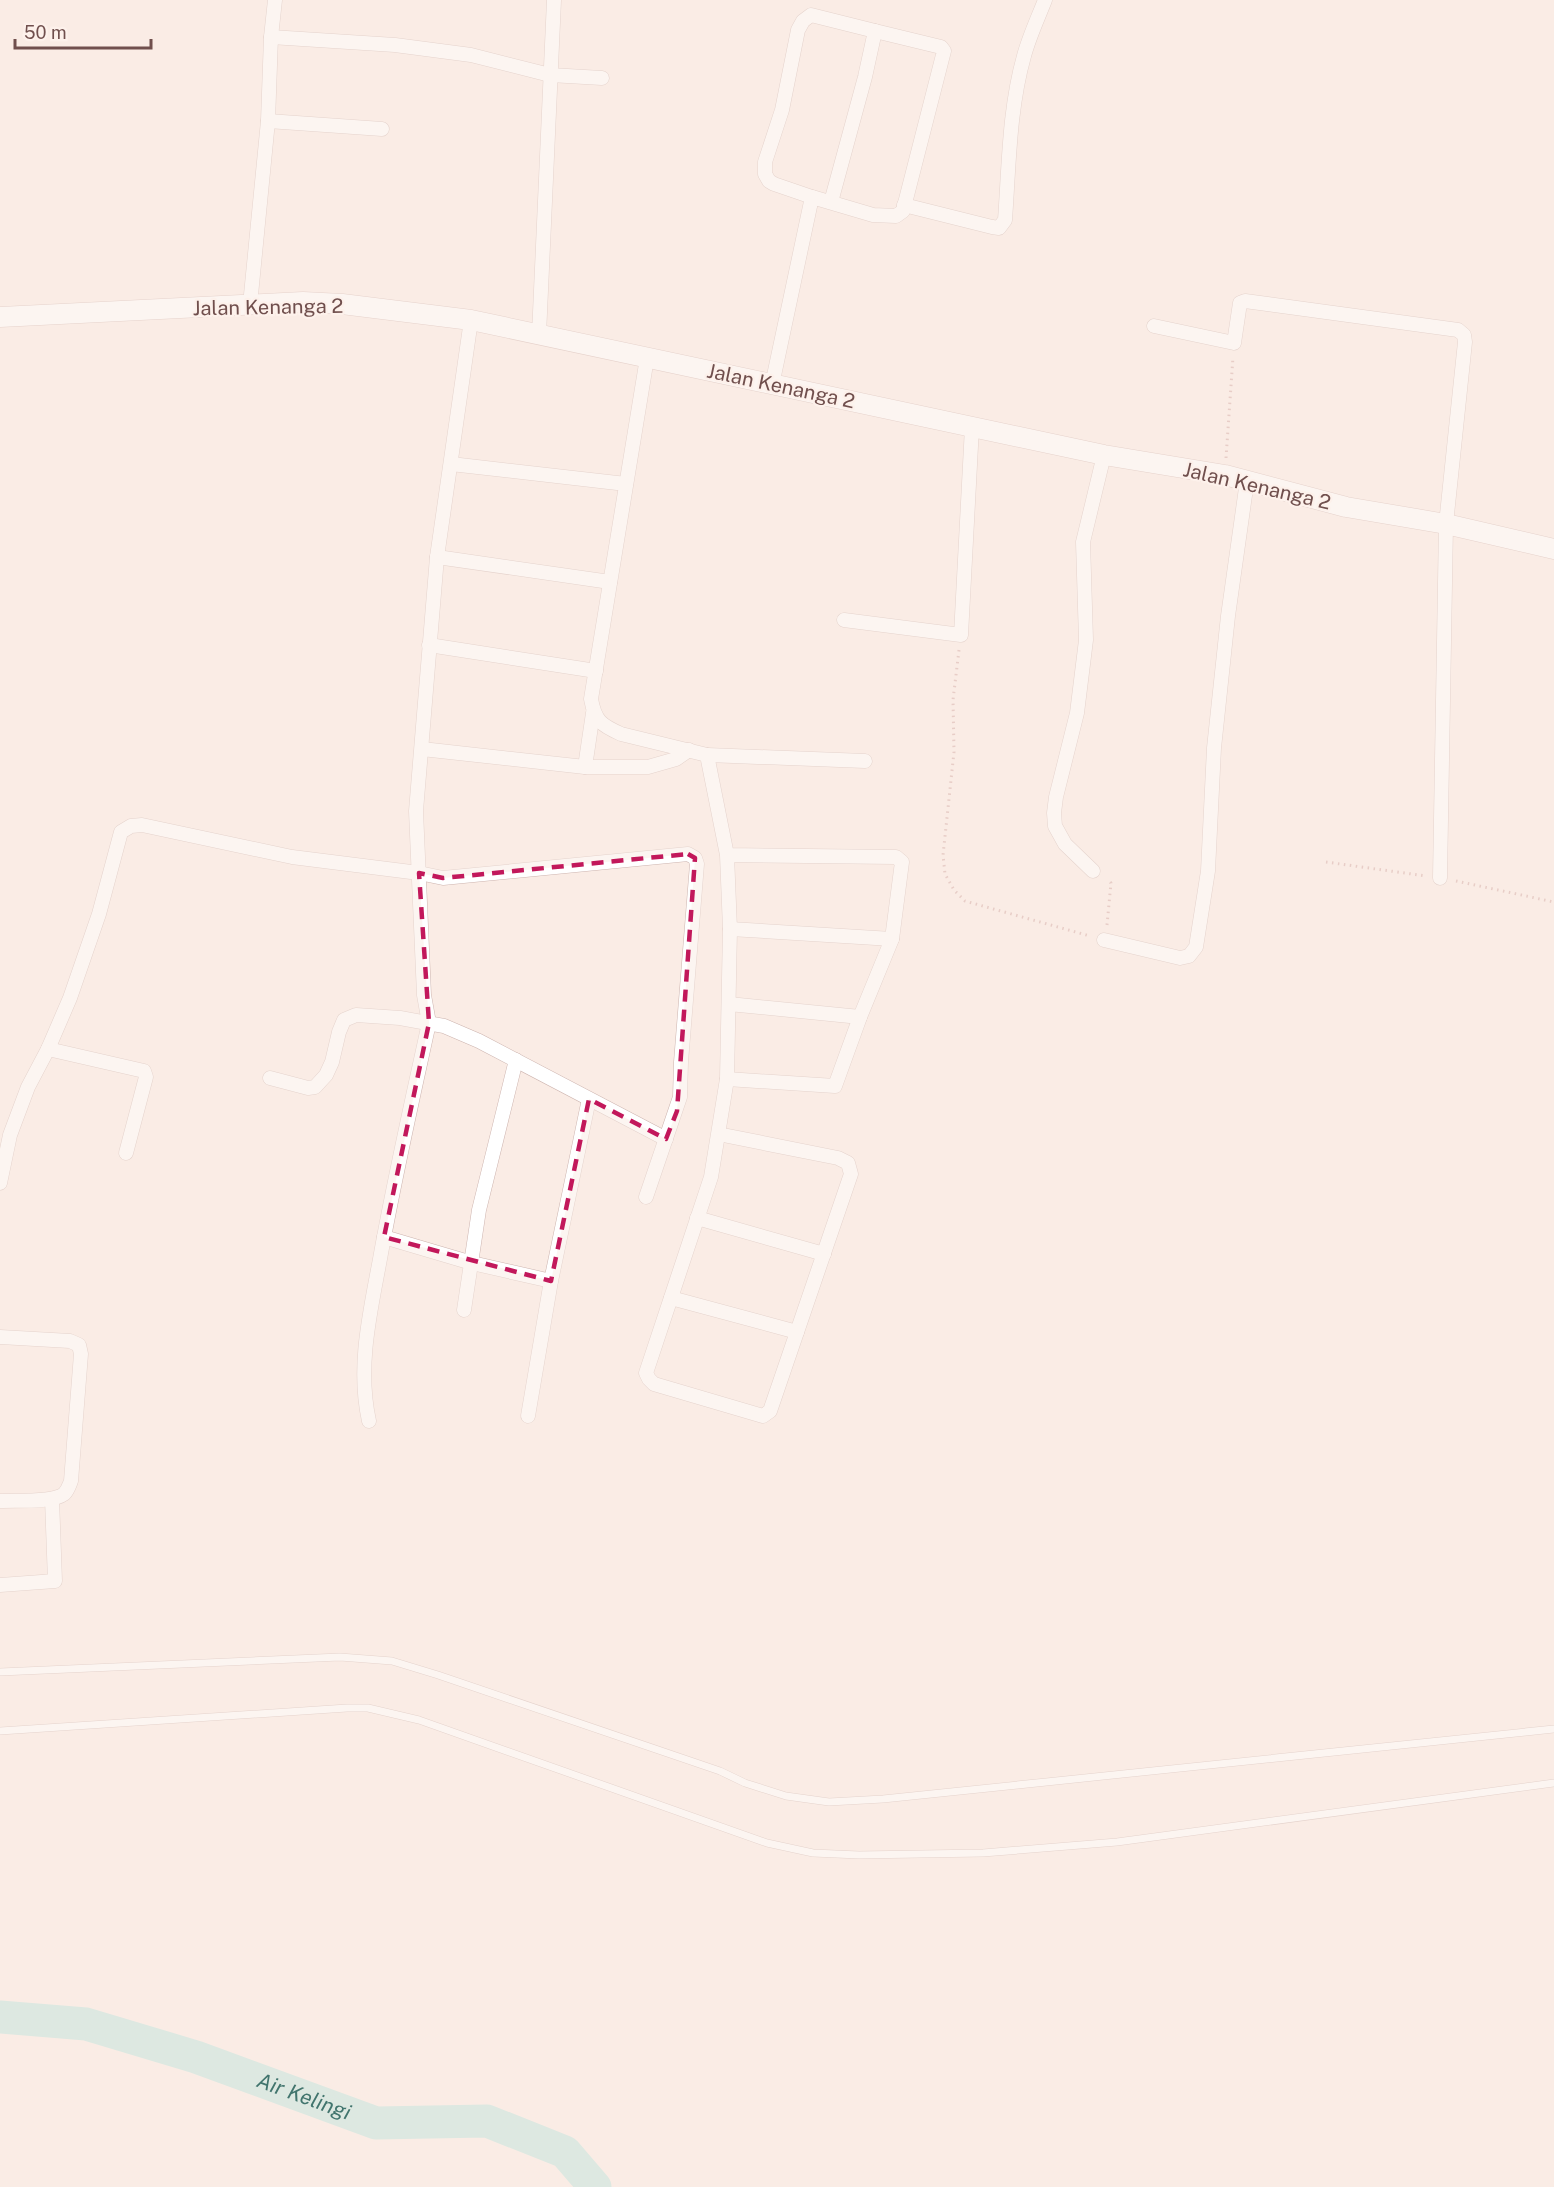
<svg xmlns="http://www.w3.org/2000/svg" width="1554" height="2187" font-family="'Public Sans',sans-serif">
<style>
.lines{fill:none;stroke-linecap:round;stroke-linejoin:round}
.river{stroke:#bbe2dc;stroke-width:33}
.lane-casing{stroke:#cdb4af;stroke-width:8}
.street-casing{stroke:#cdb4af;stroke-width:15}
.secondary-casing{stroke:#cfb2ad;stroke-width:21}
.path{stroke:#d2a7a2;stroke-width:3;stroke-dasharray:1.5 4.5;stroke-linecap:butt}
.lane{stroke:#fff;stroke-width:7}
.street{stroke:#fff;stroke-width:14}
.secondary{stroke:#fff;stroke-width:20}
.marked{fill:none;stroke:#c2185b;stroke-width:4.5;stroke-dasharray:12 8;stroke-linejoin:round}
.labels{text-anchor:middle;stroke-width:4.5;stroke-linejoin:round;paint-order:stroke}
.street-label{font-size:20px;fill:#704f4d;stroke:#fdf1eb}
.water-label{font-size:21px;font-style:italic;fill:#42756e;stroke:#fdf1eb}
</style>
<rect width="100%" height="100%" fill="#faece5"/>
<g class="lines">
<path class="river" id="s1" d="M0 2017 86 2024 196 2057 376 2123 487 2121 565 2152 595 2187"/>
<defs>
<g id="lane">
<polyline points="0,1672 340,1657 392,1661 438,1675 720,1771 745,1783 786,1796 829,1802 883,1799 1554,1729"/>
<polyline points="0,1731 347,1708 368,1708 419,1720 767,1843 813,1853 859,1855 983,1853 1117,1842 1554,1783"/>
</g>
<g id="street">
<polyline points="271,37 275,0"/>
<polyline points="268,121 382,129"/>
<polyline points="812,197 774,184 769,181 765,174 765,162 782,110 798,30 803,21 811,15 875,31 865,77 831,202"/>
<path d="M904 205 992 227 999 228 1005 220C1009 166 1009 109 1024 56 1029 37 1038 18 1045 0"/>
<polyline points="250,305 268,121 271,37 395,45 471,55 550,75 602,78"/>
<polyline points="1154,326 1234,343 1240,303 1245,301 1458,330 1464,335 1465,342 1446,524 1440,878"/>
<polyline points="539,335 554,0"/>
<path d="M647 358 591 699C595 721 601 725 621 734L707 755 727 855 730 929 727 1079 835 1086 860 1017 892 939 902 862 896 857 727 855"/>
<polyline points="772,385 812,197 873,215 896,216 903,211 944,51 941,47 875,31"/>
<polyline points="451,464 626,484"/>
<polyline points="437,557 610,582"/>
<polyline points="844,620 961,635 972,427"/>
<polyline points="429,645 596,671"/>
<polyline points="422,749 585,767 648,767 676,759 689,750"/>
<polyline points="707,755 865,761"/>
<polyline points="585,767 593,713"/>
<polyline points="1093,871 1065,844 1055,826 1054,813 1056,797 1077,713 1086,640 1083,542 1104,455"/>
<polyline points="730,929 892,939"/>
<polyline points="1104,940 1180,958 1189,956 1196,947 1208,871 1214,748 1228,616 1247,481"/>
<polyline points="729,1004 860,1017"/>
<polyline points="48,1049 144,1071 146,1077 126,1153"/>
<polyline points="270,1078 308,1088 315,1087 326,1075 332,1062 339,1032 344,1020 356,1015 400,1018 444,1026 479,1041 666,1139"/>
<polyline points="718,1134 838,1158 848,1163 851,1174 770,1411 763,1416 654,1384 649,1379 646,1373 711,1177 727,1079"/>
<polyline points="0,1183 10,1135 28,1087 48,1049 70,998 99,914 121,832 131,826 142,825 292,857 419,873 443,878 688,854 695,858 697,864 681,1062 680,1097 646,1197"/>
<polyline points="697,1218 824,1254"/>
<polyline points="384,1237 472,1263 551,1281 589,1099"/>
<polyline points="671,1298 797,1332"/>
<polyline points="464,1310 479,1210 516,1060"/>
<path d="M0 1337 70 1341 79 1345 81 1354 71 1481C69 1486 68 1490 64 1494 52 1503 16 1500 0 1501"/>
<polyline points="528,1416 551,1281"/>
<path d="M369 1421C357 1367 370 1313 380 1259 394 1180 412 1101 429 1023L424 995 416 811 437 557 471 320"/>
<polyline points="0,1585 55,1581 52,1499"/>
</g>
<polyline id="secondary" points="0,317 303,302 342,304 471,320 1104,455 1225,475 1346,507 1446,524 1554,549"/>
</defs>
<use href="#lane" class="lane-casing"/>
<use href="#street" class="street-casing"/>
<use href="#secondary" class="secondary-casing"/>
<g class="path">
<polyline points="1226,458 1233,357"/>
<polyline points="959,650 953,700 954,752 943,855 945,874 954,890 965,901 1090,936"/>
<polyline points="1326,862 1426,876"/>
<polyline points="1456,881 1554,902"/>
<polyline points="1107,925 1111,883 1107,879"/>
</g>
<use href="#lane" class="lane"/>
<use href="#street" class="street"/>
<use href="#secondary" class="secondary"/>
</g>
<path d="M0 0H1554V2187H0ZM688 854 695 858 677 1111 666 1139 589 1099 551 1281 384 1237 429 1023 419 873 443 878Z" fill="#faece5" fill-opacity=".55" fill-rule="evenodd"/>
<path class="marked" d="M688 854 695 858 677 1111 666 1139 589 1099 551 1281 384 1237 429 1023 419 873 443 878Z"/>
<g class="labels">
<g class="street-label">
<text transform="translate(268 307) rotate(-1)" y="7">Jalan Kenanga 2</text>
<text transform="translate(781 386) rotate(12)" y="7">Jalan Kenanga 2</text>
<text transform="translate(1257 486) rotate(13)" y="7">Jalan Kenanga 2</text>
</g>
<g class="water-label">
<text dy="7" stroke="none"><textPath href="#s1" startOffset="316">Air Kelingi</textPath></text>
</g>
</g>
<path d="M15 39v9h136v-9" fill="none" stroke="#704f4d" stroke-width="3"/>
<text x="24" y="39" font-size="18" fill="#704f4d" stroke="#fdf1eb" stroke-width="4.5" paint-order="stroke">50 m</text>
</svg>
